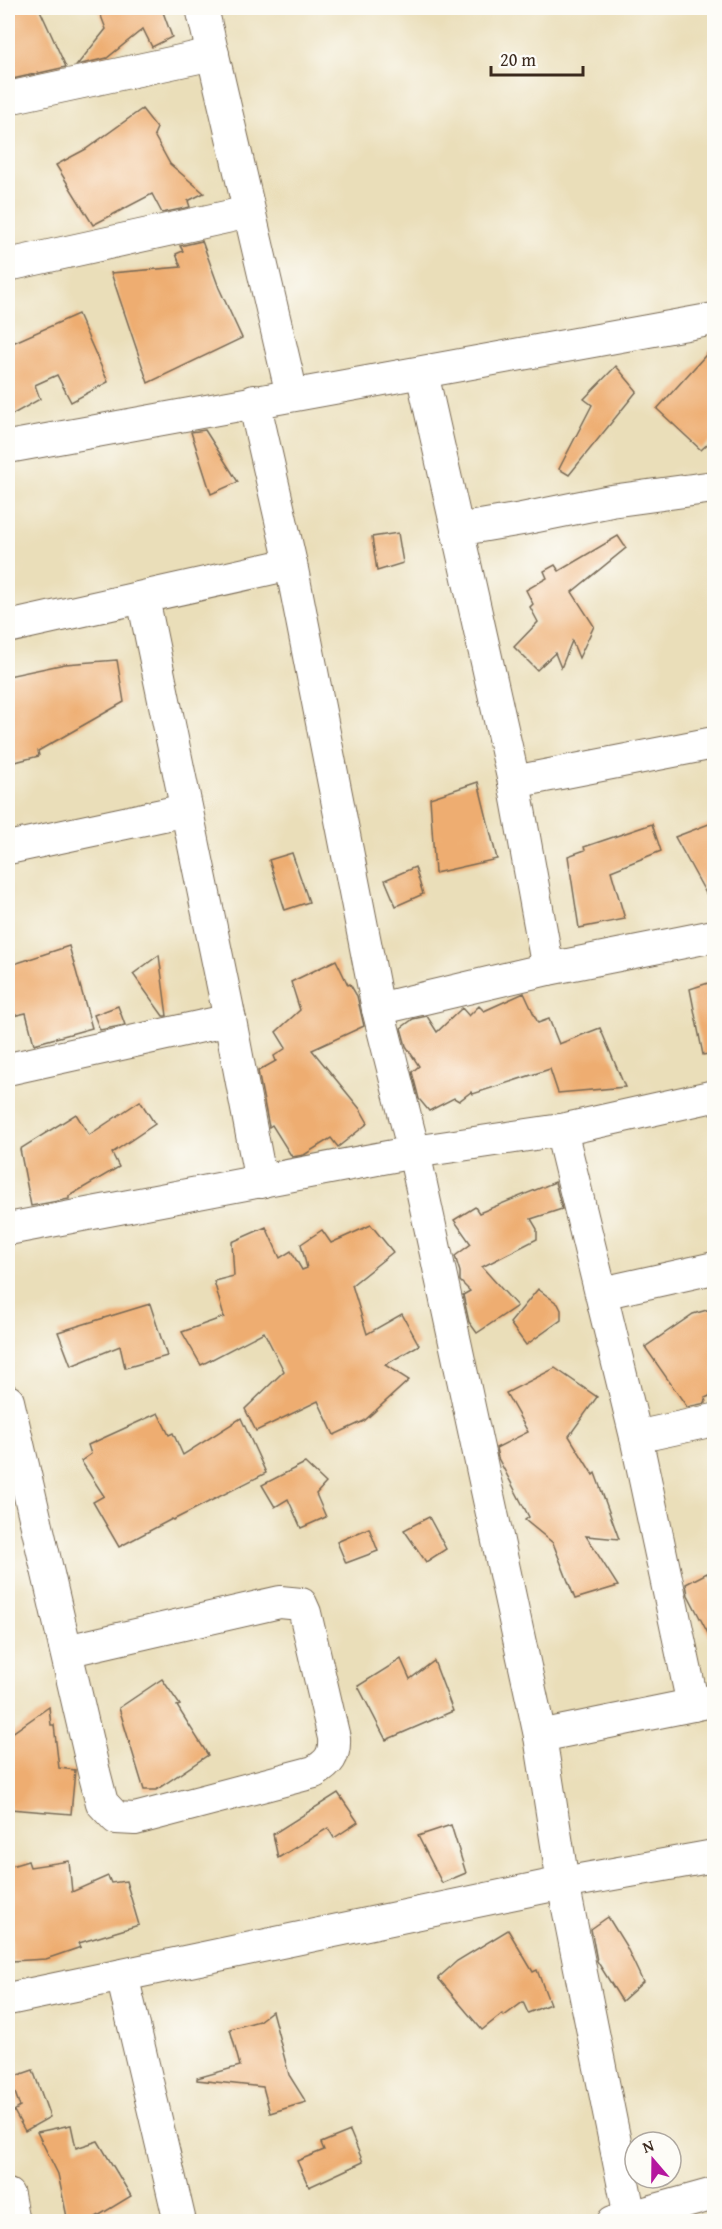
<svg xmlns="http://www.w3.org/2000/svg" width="722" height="2229" font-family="'Gentium Book Plus',serif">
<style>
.building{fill:#eead71}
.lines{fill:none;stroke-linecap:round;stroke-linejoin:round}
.street-casing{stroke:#786954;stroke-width:34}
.street{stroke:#fff;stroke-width:32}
</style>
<rect width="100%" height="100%" fill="#fdfcf7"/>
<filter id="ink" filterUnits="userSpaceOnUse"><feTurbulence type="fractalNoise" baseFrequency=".0167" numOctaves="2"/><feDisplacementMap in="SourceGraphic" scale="12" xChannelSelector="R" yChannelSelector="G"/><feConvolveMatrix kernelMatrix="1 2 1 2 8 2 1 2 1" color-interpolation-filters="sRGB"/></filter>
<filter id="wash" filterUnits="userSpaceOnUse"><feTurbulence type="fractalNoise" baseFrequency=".008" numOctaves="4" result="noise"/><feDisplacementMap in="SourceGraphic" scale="24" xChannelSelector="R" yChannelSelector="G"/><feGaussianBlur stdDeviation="1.35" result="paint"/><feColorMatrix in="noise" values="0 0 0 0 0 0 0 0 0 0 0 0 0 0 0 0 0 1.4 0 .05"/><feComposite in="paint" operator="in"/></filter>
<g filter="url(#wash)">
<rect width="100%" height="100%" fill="#eadeb9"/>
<g id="blocks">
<g class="building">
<polygon points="8,8 39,8 66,67 8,80"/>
<polygon points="98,8 169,8 163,12 172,37 152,47 143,29 107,58 77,65 106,29"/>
<polygon points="142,109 157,128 154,135 170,164 204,193 188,201 190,207 162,213 152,194 93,225 56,165 86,149"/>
<polygon points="202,241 219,288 242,338 148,383 111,273 181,267 176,254 183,251 180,246"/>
<polygon points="78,314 108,382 71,402 57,375 35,385 40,399 8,417 8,345"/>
<polygon points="714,346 714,438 701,450 657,409"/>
<polygon points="616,366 637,391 569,475 559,469 592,405 584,399"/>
<polygon points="205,430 238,482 211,494 191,432"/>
<polygon points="398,533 403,563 377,571 372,537"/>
<polygon points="618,536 626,548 572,592 594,626 579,658 572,641 561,668 555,653 537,670 514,647 538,622 530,607 533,604 526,590 547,578 544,571 555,565 559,571"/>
<polygon points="117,660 124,702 38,751 39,756 15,762 8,727 8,676 65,664"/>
<polygon points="478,782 497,859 435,873 430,798"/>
<polygon points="714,822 714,908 675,837"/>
<polygon points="652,824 661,851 611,871 625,919 579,928 568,856 585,850 584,847"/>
<polygon points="292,853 309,902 285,910 269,860"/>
<polygon points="415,867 423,894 396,906 385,880"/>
<polygon points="69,946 92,1028 34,1044 26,1013 8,1017 8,966"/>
<polygon points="159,955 167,1016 163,1016 133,974"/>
<polygon points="336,960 348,985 350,984 357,996 364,1026 312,1050 360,1109 368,1123 338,1147 331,1138 304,1155 292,1157 272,1125 269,1127 258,1071 276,1061 274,1056 286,1048 276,1032 300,1010 291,982"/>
<polygon points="714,981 714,1053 703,1055 690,989"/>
<polygon points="524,993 538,1023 549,1019 559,1044 600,1028 625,1087 558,1093 550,1069 473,1094 471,1092 459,1101 454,1098 429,1111 419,1099 412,1072 419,1066 406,1046 401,1028 413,1019 427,1016 437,1032 462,1008 469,1016 479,1006 484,1011"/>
<polygon points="118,1006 125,1025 100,1030 94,1015"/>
<polygon points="140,1101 155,1124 112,1153 119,1167 69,1196 69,1199 31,1206 20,1149 76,1114 89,1135"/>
<polygon points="555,1182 562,1209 531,1219 537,1229 537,1239 482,1267 517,1306 477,1333 469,1322 463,1295 470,1291 460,1281 460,1272 455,1256 471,1244 454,1220 475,1207 479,1213"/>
<polygon points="371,1225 393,1252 352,1285 367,1334 402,1314 419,1345 385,1365 409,1380 364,1421 334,1435 318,1401 256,1431 245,1409 284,1371 264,1332 201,1365 182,1332 224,1317 214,1281 234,1276 232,1242 266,1227 280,1258 291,1251 302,1270 307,1268 301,1244 322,1230 331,1243"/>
<polygon points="538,1289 558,1304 561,1310 561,1320 526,1345 510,1323"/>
<polygon points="150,1304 167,1356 125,1368 120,1346 71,1366 58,1332"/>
<polygon points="714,1308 714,1394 705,1398 706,1403 687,1407 645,1347 693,1314"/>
<polygon points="555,1368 597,1397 569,1436 593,1475 595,1473 619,1539 586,1536 618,1586 575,1599 553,1543 525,1520 529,1517 498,1458 496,1448 528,1432 506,1393"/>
<polygon points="158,1413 169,1435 173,1433 183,1455 241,1418 266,1473 173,1520 172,1519 119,1547 93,1502 104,1496 81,1461 91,1454 88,1445"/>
<polygon points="305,1463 326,1483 316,1494 326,1517 301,1528 288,1499 275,1507 262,1485"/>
<polygon points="429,1517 446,1549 426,1562 404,1530"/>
<polygon points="369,1528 378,1551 346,1563 337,1542"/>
<polygon points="707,1573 714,1587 714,1645 688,1595 686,1584"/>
<polygon points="401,1659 410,1679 434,1661 453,1711 386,1740 358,1686"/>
<polygon points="162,1679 180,1705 177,1706 208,1755 156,1790 144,1790 119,1708"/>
<polygon points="49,1707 51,1725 54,1725 59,1768 75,1770 71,1814 10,1809 8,1736"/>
<polygon points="338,1793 358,1822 334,1838 328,1828 278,1858 273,1834"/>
<polygon points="451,1825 466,1873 442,1883 418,1836"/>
<polygon points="28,1861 30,1867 69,1861 72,1892 108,1876 111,1883 126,1881 139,1925 79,1943 81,1947 46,1959 12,1961 8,1867"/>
<polygon points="608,1917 626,1946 643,1982 622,2001 597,1961 591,1929"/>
<polygon points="508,1930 533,1972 537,1970 550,2004 528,2013 523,2002 504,2016 502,2014 482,2030 438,1978 457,1961"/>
<polygon points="272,2011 289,2075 306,2102 270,2113 263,2087 197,2080 197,2078 240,2066 230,2029 259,2021"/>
<polygon points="33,2070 50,2117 25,2131 14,2111 20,2107 10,2078"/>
<polygon points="71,2125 76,2148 98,2141 131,2196 88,2222 68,2222 58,2174 37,2132"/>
<polygon points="350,2131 363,2162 309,2187 297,2161 324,2150 321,2143"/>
</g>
</g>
</g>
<g filter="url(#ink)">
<use href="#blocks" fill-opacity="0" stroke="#786954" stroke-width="1.5"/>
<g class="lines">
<defs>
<g id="street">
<polyline points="202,8 292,395"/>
<polyline points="8,98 213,54"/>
<polyline points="8,265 249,212"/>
<polyline points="422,373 514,782 548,969"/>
<polyline points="254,401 291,564 378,1009 414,1152 540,1736 563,1883 631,2222"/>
<polyline points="8,447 714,319"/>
<polyline points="457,530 522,519 611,501 714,487"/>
<polyline points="143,598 230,1020 261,1182"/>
<polyline points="8,627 291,564"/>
<polyline points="514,782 714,743"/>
<polyline points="8,848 186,810"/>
<polyline points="378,1009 548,969 714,936"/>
<polyline points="8,1069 230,1020"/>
<polyline points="561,1130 636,1437 693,1705"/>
<polyline points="8,1229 414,1152 561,1130 714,1096"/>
<polyline points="602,1293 714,1268"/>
<path d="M8 1401 94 1772 102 1803 116 1818 135 1819 314 1772C329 1763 335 1756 334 1738L305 1613 301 1604 280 1602 66 1651"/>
<polyline points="636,1437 714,1420"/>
<polyline points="540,1736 712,1701"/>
<polyline points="122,1975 180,2222"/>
<polyline points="8,1999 563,1883 714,1856"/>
<polyline points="8,2195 13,2222"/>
<polyline points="613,2222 714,2194"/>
</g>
</defs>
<use href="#street" class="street-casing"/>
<use href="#street" class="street"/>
</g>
</g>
<rect width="722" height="2229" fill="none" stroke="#fdfcf7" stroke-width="30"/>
<g transform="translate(653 2160) rotate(340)"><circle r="28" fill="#fdfcf7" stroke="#afa8a0" stroke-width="1.5"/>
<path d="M0-4.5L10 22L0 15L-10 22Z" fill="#b5179e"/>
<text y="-9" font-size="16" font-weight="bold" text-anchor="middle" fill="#3b2a1e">N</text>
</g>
<path d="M491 66v9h92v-9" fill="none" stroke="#3b2a1e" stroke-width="3"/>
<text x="500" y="66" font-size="18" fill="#3b2a1e" stroke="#fdfcf7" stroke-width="4.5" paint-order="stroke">20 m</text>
</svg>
